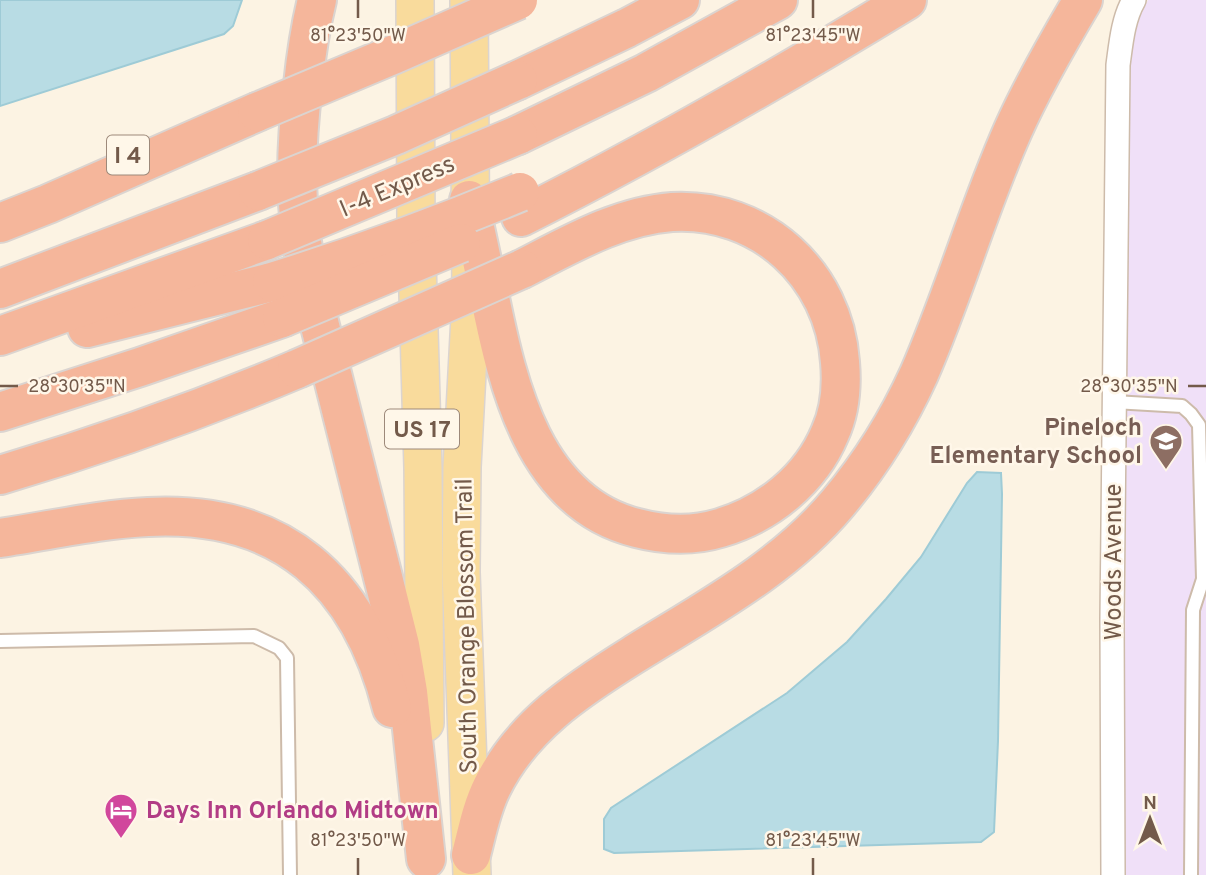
<svg xmlns="http://www.w3.org/2000/svg" width="1206" height="875" font-family="Overpass,sans-serif">
<style>
.education{fill:#f0e0f8}
.water{fill:#b8dce4;stroke:#9ecbd6;stroke-width:2}
.lines{fill:none;stroke-linecap:round;stroke-linejoin:round}
.lane-casing{stroke:#cdbbaa;stroke-width:16}
.street-casing{stroke:#cdbbaa;stroke-width:26}
.primary-casing{stroke:#dbd4d0;stroke-width:40}
.highway-casing{stroke:#dbd4d0;stroke-width:42}
.lane{stroke:#fff;stroke-width:12}
.street{stroke:#fff;stroke-width:23}
.primary{stroke:#f9db9c;stroke-width:37}
.highway{stroke:#f5b69b;stroke-width:38}
.highway-bridge-casing{stroke:#dbd4d0;stroke-width:42;stroke-linecap:butt}
.highway-bridge{stroke:#f5b69b;stroke-width:38}
.ticks{fill:none;stroke:#735a4a;stroke-width:2.5}
.labels{text-anchor:middle;stroke-width:5;stroke-linejoin:round;paint-order:stroke}
.shield{fill:#fff7e9;stroke:#9d897a;stroke-width:2}
.shield-label{font-size:23px;font-weight:bold;fill:#735a4a}
.street-label{font-size:24px;fill:#735a4a;stroke:#fff7e9}
.education-label{font-size:24px;font-weight:bold;fill:#785e54;stroke:#fff7e9;text-anchor:end}
.hotel-label{font-size:24px;font-weight:bold;fill:#b23c85;stroke:#fff7e9;text-anchor:start}
.ticks-label{font-size:18px;text-anchor:middle;fill:#735a4a;stroke:#fff7e9;stroke-width:5;stroke-linejoin:round;paint-order:stroke}
</style>
<rect width="100%" height="100%" fill="#fcf3e3"/>
<polygon class="education" points="1148,0 1206,0 1206,875 1124,875 1128,67 1137,21"/>
<g class="water">
<polygon points="0,0 242,0 233,26 224,34 0,106"/>
<polygon points="977,472 1001,473 1002,494 998,741 994,832 981,842 614,853 604,849 604,819 611,808 787,693 847,642 886,599 921,557 967,483"/>
</g>
<g class="lines">
<defs>
<g id="lane">
<polyline points="1114,402 1182,406 1191,414 1199,425 1203,579 1193,610 1191,875"/>
<polyline points="0,641 254,636 279,648 287,658 290,875"/>
</g>
<path id="street" d="M1113 875 1112 619 1118 65C1121 43 1123 19 1134 0"/>
<g id="primary">
<polyline points="415,0 416,225 423,468 425,723"/>
<polyline points="469,0 471,298 462,467 461,572 472,875"/>
</g>
<g id="highway">
<path d="M317 0C310 28 306 56 303 85 294 160 294 220 312 294L400 645 408 692 426 859"/>
<polyline points="518,80 627,28 680,0"/>
<polyline points="518,135 646,73 778,0"/>
<path d="M469 200C476 233 483 265 490 298 508 387 535 503 637 528 664 535 694 536 720 528 768 514 811 479 830 433 840 411 842 385 840 362 834 274 761 207 672 212 618 216 569 245 522 269"/>
<path d="M521 217C652 151 781 77 907 0"/>
<polyline points="0,223 48,204 257,112"/>
<polyline points="0,289 258,191"/>
<polyline points="87,328 272,282"/>
<polyline points="0,336 267,240"/>
<polyline points="0,412 140,367 282,318"/>
<path d="M0 475C101 445 200 410 297 369"/>
<path d="M0 538C48 531 99 519 148 517 282 510 360 581 392 708"/>
<path d="M471 855C477 832 481 809 492 787 522 726 577 690 633 655 705 610 783 569 838 503 870 465 898 420 919 374 954 294 978 209 1013 130 1033 85 1058 42 1083 0"/>
</g>
</defs>
<use href="#lane" class="lane-casing"/>
<use href="#street" class="street-casing"/>
<use href="#primary" class="primary-casing"/>
<use href="#highway" class="highway-casing"/>
<use href="#lane" class="lane"/>
<use href="#street" class="street"/>
<use href="#primary" class="primary"/>
<use href="#highway" class="highway"/>
<defs>
<g id="highway-bridge">
<polyline points="257,112 395,54 518,0"/>
<polyline points="258,191 396,135 518,80"/>
<polyline points="267,240 518,135"/>
<path d="M272 282C356 256 438 226 520 192"/>
<polyline points="282,318 461,243"/>
<polyline points="297,369 522,269"/>
</g>
</defs>
<use href="#highway-bridge" class="highway-bridge-casing"/>
<use href="#highway-bridge" class="highway-bridge"/>
</g>
<path class="ticks" d="M358 0V18M813 0V18M0 386H18M1188 386H1206M358 858V875M813 858V875"/>
<defs>
<symbol id="school-pin" viewBox="-11 -11 22 30"><path d="M0 17L-7.5 6A9.5 9.5 0 1 1 7.5 6Z" fill="#8d6e63" stroke="#fff7e9"/><path d="M0-5L7-2L0 1L-7-2ZM-4 1L0 2.5L4 1V4Q0 6-4 4Z" fill="#fff"/></symbol>
<symbol id="hotel-pin" viewBox="-11 -11 22 30"><path d="M0 17L-7.5 6A9.5 9.5 0 1 1 7.5 6Z" fill="#d1479c" stroke="#fff7e9"/><path d="M-6-4.5h1.5V1H6V5H4.5V3h-9V5H-6ZM-4 0a1.8 1.8 0 1 1 3.6 0ZM.5 0V-2.5h3Q6-2.5 6 0Z" fill="#fff"/></symbol>
</defs>
<g fill-rule="evenodd">
<use href="#school-pin" x="1147" y="422" width="38" height="52"/>
<use href="#hotel-pin" x="102" y="791" width="38" height="52"/>
</g>
<g class="labels">
<g class="shield">
<rect x="107" y="135.5" width="42" height="39" rx="5"/>
<rect x="385" y="409.5" width="74" height="39" rx="5"/>
</g>
<g class="shield-label">
<text x="128" y="163">I 4</text>
<text x="422" y="437">US 17</text>
</g>
<g class="street-label">
<text transform="translate(397 186) rotate(-23)" y="8">I-4 Express</text>
<text transform="translate(1113 562) rotate(-90)" y="8">Woods Avenue</text>
<text transform="translate(466 626) rotate(-91)" y="8">South Orange Blossom Trail</text>
</g>
<g class="education-label">
<text x="1142" y="435">Pineloch<tspan x="1142" dy="28">Elementary School</tspan></text>
</g>
<g class="hotel-label">
<text x="146" y="818">Days Inn Orlando Midtown</text>
</g>
</g>
<g class="ticks-label">
<text x="358" y="41">81°23'50"W</text>
<text x="813" y="41">81°23'45"W</text>
<text x="77" y="392">28°30'35"N</text>
<text x="1129" y="392">28°30'35"N</text>
<text x="358" y="846">81°23'50"W</text>
<text x="813" y="846">81°23'45"W</text>
</g>
<g transform="translate(1150 819)" stroke="#fff7e9" stroke-width="5" paint-order="stroke">
<path d="M0-5L12 26L0 18L-12 26Z" fill="#735a4a"/>
<text y="-10" font-size="19" font-weight="bold" text-anchor="middle" fill="#735a4a">N</text>
</g>
</svg>
